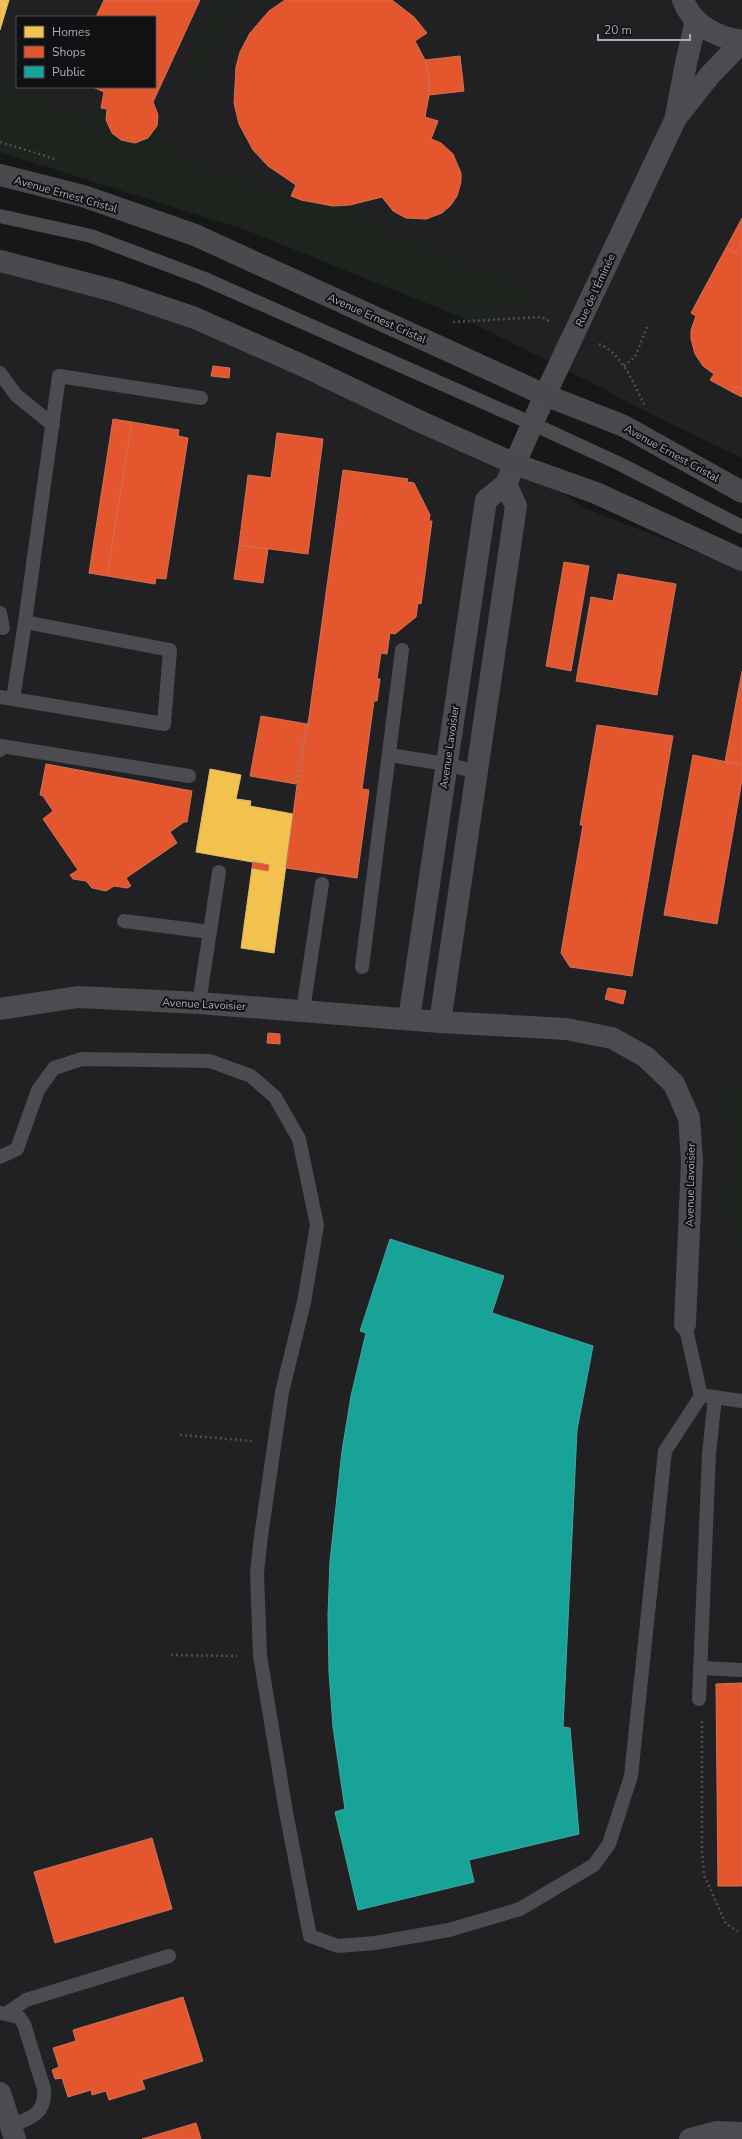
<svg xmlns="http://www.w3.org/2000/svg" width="742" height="2139" font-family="'Nunito Sans',sans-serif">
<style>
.built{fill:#212123;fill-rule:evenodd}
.green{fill:#1d241e}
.homes{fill:#f2c14e;stroke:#dcbb6e}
.shops{fill:#e4572e;stroke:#d27157}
.public{fill:#17a398;stroke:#42a6a2}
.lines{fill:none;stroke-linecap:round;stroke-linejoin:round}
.path{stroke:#4d4e52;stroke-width:2.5;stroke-dasharray:2 3;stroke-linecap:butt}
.service{stroke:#4b4c50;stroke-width:14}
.minor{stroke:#4b4c50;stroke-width:22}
.secondary{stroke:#4a4a4e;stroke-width:22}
.labels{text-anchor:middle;stroke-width:4;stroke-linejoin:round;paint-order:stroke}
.street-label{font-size:11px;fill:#a8adb8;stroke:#111113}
</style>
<rect width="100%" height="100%" fill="#171717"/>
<g class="built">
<path d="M0 0H742V458L632 405 604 389 456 315 246 230 0 152ZM17 17H155V87H17Z"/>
<polygon points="0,261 306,367 515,464 587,509 697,552 742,566 742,2139 0,2139"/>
</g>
<g class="green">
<polygon points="218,0 235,0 195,86 182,80"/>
<path d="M2 83 87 120C93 113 97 107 107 109 100 146 151 156 158 119L171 122 162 144 173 147V155L301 200 333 206 350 205 361 217 383 231 523 288 532 297 537 306 456 315 246 230 0 152V87Z"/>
<polygon points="742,1085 742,1243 739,1242 727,1219 733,1122 721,1103 726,1092"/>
</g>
<g class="homes">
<polygon points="0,0 9,0 0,30"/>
<polygon points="210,769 241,775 236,799 251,801 250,806 293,814 274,953 241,948 252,868 268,871 269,865 196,852"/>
</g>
<g class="shops">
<polygon points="104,0 200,0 153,102 158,115 157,126 148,138 135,143 121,140 112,133 106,120 107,109 101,108 104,92 93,87 155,87 155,17 96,17"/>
<polygon points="285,0 392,0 414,17 427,33 415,41 425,60 429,77 429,95 425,117 438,121 431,139 441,143 453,154 461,173 461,182 457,196 451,205 442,213 426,219 406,218 393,211 382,197 350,205 333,206 301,200 291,196 296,185 268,166 253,150 239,124 234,103 236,67 240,52 250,33 269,11"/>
<polygon points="460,56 464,91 429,95 429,77 425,60"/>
<polygon points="742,218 742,242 736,253 726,248"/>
<polygon points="742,242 742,389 736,386 732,392 710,380 714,374 703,366 695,354 691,339 691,330 696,316 691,313 726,248 736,253"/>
<polygon points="213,366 230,368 229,378 211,376"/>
<polygon points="736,386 742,389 742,397 732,392"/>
<polygon points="113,419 132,422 107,576 89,573"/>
<polygon points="132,422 179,430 178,436 188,438 166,579 156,578 155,584 107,576"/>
<polygon points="277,433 323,439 308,554 239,545 248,475 271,478"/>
<polygon points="343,470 408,479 407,482 414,483 430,515 429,521 432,521 421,604 418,603 416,617 395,634 390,633 387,654 381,653 377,679 380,679 377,701 374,701 362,789 369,790 357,878 286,868 297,785 309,717"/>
<polygon points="239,545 268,549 263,583 234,579"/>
<polygon points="564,562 589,566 571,671 546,666"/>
<polygon points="618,574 676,584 657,695 576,681 591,597 613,601"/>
<polygon points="742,671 742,765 725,762"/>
<polygon points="261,716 307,724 296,784 250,776"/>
<polygon points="597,725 673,736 632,976 570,967 561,953 583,825 580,825"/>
<polygon points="693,755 742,765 742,780 717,924 664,915"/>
<polygon points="46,764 192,791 187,822 184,822 170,832 177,843 126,878 131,886 127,888 114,886 106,891 92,888 86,881 73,879 70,875 78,870 43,819 53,811 43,796 40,795"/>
<polygon points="253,862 269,865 268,871 252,868"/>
<polygon points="608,988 626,991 623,1004 605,999"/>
<polygon points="268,1033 280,1034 280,1044 267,1043"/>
<polygon points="742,1683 742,1886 718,1886 716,1684"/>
<polygon points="152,1838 172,1909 55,1943 34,1872"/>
<polygon points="183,1997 203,2061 142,2080 145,2089 109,2100 106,2091 92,2095 91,2090 68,2097 62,2078 55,2079 52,2070 59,2067 53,2048 76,2041 73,2030"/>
<polygon points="196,2123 201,2139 142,2139"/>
</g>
<polygon class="public" points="390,1239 504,1276 492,1313 593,1346 577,1430 563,1727 570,1728 579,1834 469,1860 474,1882 358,1910 335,1812 345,1809 333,1727 329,1672 328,1616 330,1561 342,1451 351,1396 366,1333 360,1331"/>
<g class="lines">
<g class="path">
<polyline points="0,142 55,159"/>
<polyline points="453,322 541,317 549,321"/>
<path d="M599 344C623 354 634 385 645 406"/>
<polyline points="624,366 635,357 647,327"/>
<polyline points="180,1435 252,1441"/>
<polyline points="171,1655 237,1656"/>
<polyline points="702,1721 702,1850 704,1875 726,1924 740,1932"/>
</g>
<g class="service">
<polyline points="0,216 91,236 205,279 533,424 620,464 742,527"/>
<polyline points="0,373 16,395 53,425"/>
<polyline points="0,613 3,628"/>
<polyline points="0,697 164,724 170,650 25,622"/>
<polyline points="13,699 25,622 59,376 201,398"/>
<polyline points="0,750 1,746 189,776"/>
<polyline points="389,755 446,764 477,772"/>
<polyline points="124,921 210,932"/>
<polyline points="362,967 402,650"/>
<polyline points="199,1003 219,872"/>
<polyline points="303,1010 322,884"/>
<polyline points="0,1157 17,1149 38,1090 54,1068 82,1059 210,1061 251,1076 275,1097 299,1139 317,1225 304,1302 282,1392 261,1536 257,1573 260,1656 286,1812 310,1936 338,1946 375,1943 449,1930 520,1909 594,1865 609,1844 631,1776 665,1451 701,1396 685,1324"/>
<polyline points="707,1396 742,1401"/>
<polyline points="700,1668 742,1670"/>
<polyline points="699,1699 709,1454 715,1397"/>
<path d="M1 2013 19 2017 24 2024 44 2089C46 2114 31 2118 11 2126"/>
<polyline points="7,2013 26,2000 169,1956"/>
</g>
<g class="minor">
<path d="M683 0C693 26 716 37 742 41"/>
<polyline points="676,116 686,63 696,21"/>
<polyline points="0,1009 78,997 199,1003 440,1022 566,1029 612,1038 646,1057 674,1084 689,1118 692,1161 685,1324"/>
<polyline points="409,1019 486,500 506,484 545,395 676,118 710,75 742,42"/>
<polyline points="440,1022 516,506 506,484"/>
<polyline points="0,2093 15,2139"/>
<polyline points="690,2139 716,2132 742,2133"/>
</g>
<g class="secondary">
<polyline points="0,175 83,196 195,235 545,395 624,426 742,492"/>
<polyline points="0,261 115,291 195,318 306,367 419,421 515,464 596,493 742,560"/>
</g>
</g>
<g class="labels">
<g class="street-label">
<text transform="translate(66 194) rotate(16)" y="4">Avenue Ernest Cristal</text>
<text transform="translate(595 290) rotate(-65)" y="4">Rue de l'Éminée</text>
<text transform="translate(377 318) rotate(24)" y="4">Avenue Ernest Cristal</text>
<text transform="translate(672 453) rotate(29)" y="4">Avenue Ernest Cristal</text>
<text transform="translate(449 747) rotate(-82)" y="4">Avenue Lavoisier</text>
<text transform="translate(204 1004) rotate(3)" y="4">Avenue Lavoisier</text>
<text transform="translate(690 1185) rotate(-89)" y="4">Avenue Lavoisier</text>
</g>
</g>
<rect x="16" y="16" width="140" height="72" fill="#111113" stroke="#4d4f55"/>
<rect x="24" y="26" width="20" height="12" fill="#f2c14e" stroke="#4d4f55"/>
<text x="52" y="36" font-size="12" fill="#a8adb8">Homes</text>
<rect x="24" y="46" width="20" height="12" fill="#e4572e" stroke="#4d4f55"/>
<text x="52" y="56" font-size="12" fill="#a8adb8">Shops</text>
<rect x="24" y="66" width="20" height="12" fill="#17a398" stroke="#4d4f55"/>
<text x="52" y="76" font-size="12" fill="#a8adb8">Public</text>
<path d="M598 34v6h92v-6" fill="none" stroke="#a8adb8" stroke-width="2"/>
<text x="604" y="34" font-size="12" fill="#a8adb8" stroke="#111113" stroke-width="3" paint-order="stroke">20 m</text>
</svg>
